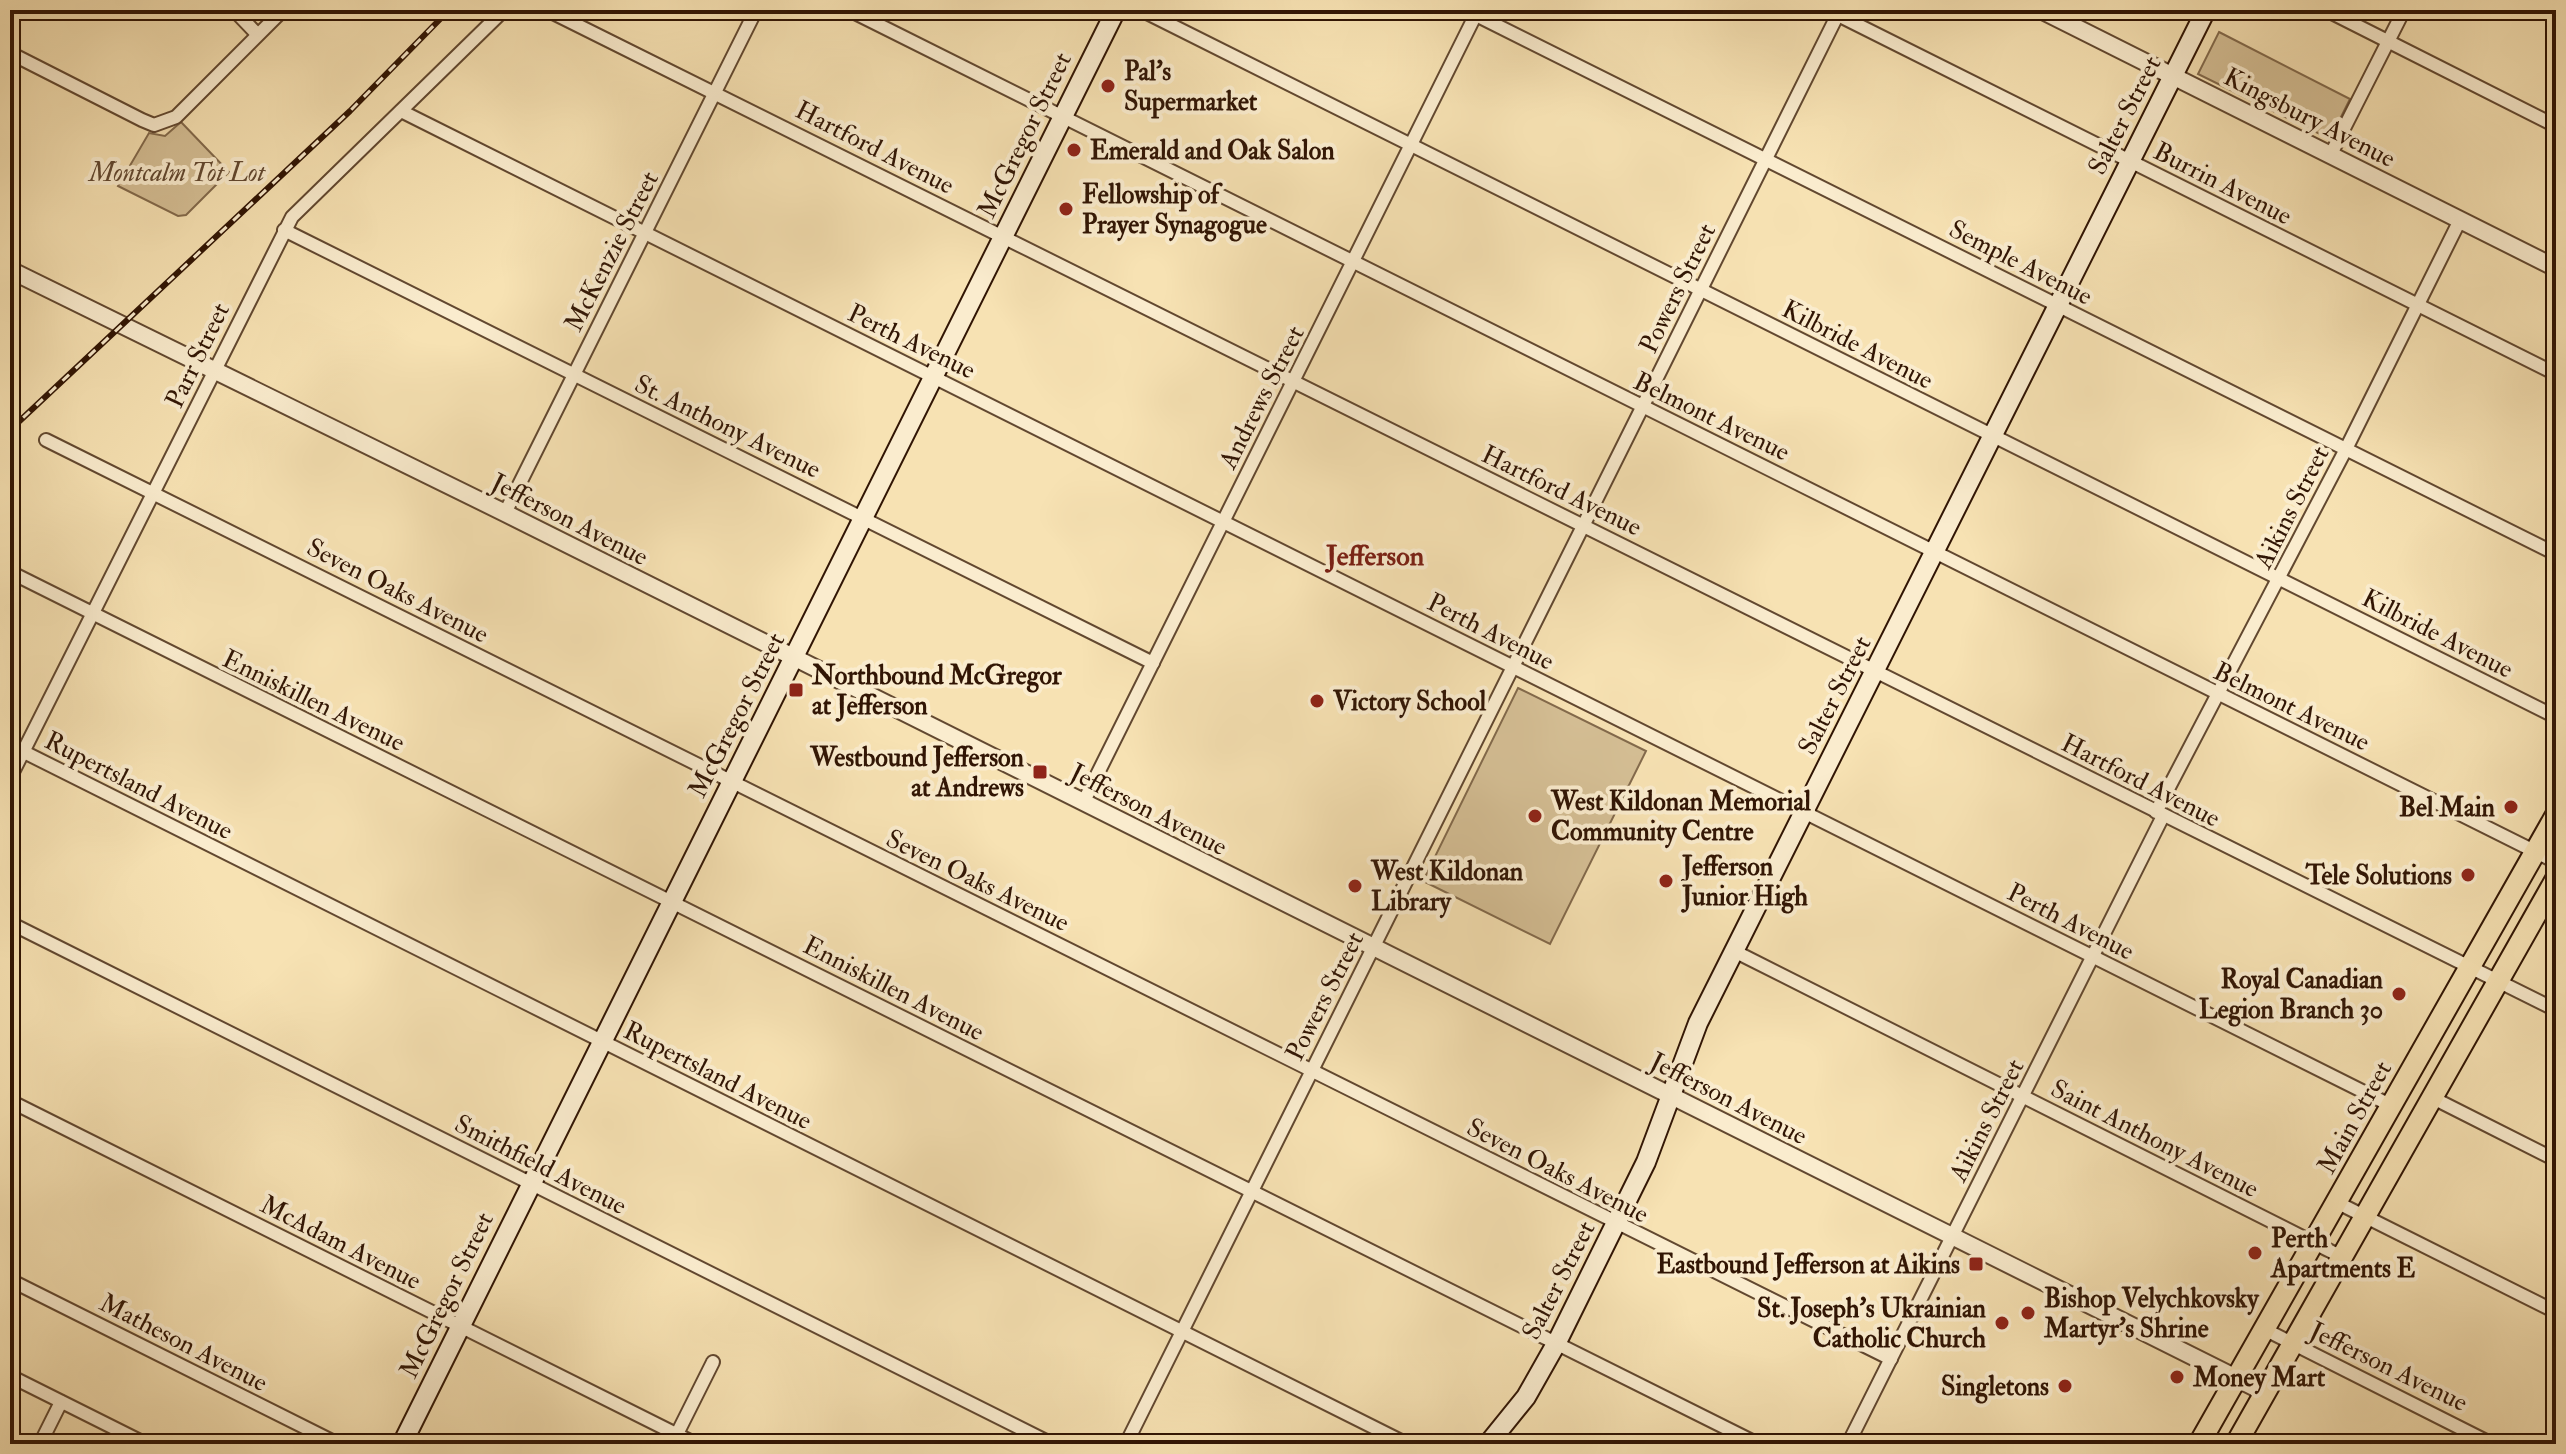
<svg xmlns="http://www.w3.org/2000/svg" width="2566" height="1454" font-family="'IM FELL Double Pica',serif">
<style>
.green{fill:#d5bf95;stroke:#836a4c;stroke-width:2}
.lines{fill:none;stroke-linecap:round;stroke-linejoin:round}
.minor-casing{stroke:#624830;stroke-width:16}
.tertiary-casing{stroke:#624830;stroke-width:20}
.secondary-casing{stroke:#311504;stroke-width:22}
.primary-casing{stroke:#311504;stroke-width:24}
.minor{stroke:#faecce;stroke-width:12}
.tertiary{stroke:#faecce;stroke-width:16}
.secondary{stroke:#faecce;stroke-width:18}
.primary{stroke:#f7e2b3;stroke-width:20}
.rail-casing{stroke:#311504;stroke-width:6}
.rail{stroke:#faecce;stroke-width:3;stroke-dasharray:9;stroke-linecap:butt}
.poi-dot{fill:#8f2418;stroke:#faecce;stroke-width:3}
.labels{text-anchor:middle;stroke-width:8;stroke-linejoin:round;paint-order:stroke}
.poi-label{font-size:26px;font-weight:bold;fill:#311504;stroke:#faecce;text-anchor:start}
.street-label{font-size:26px;fill:#311504;stroke:#faecce}
.park-label{font-size:26px;font-style:italic;fill:#624830;stroke:#faecce}
.neighbourhood-label{font-size:28px;font-weight:bold;fill:#7a1f14;stroke:#faecce}
</style>
<rect width="100%" height="100%" fill="#f7e2b3"/>
<filter id="stains"><feTurbulence type="fractalNoise" baseFrequency=".0025" numOctaves="4"/><feColorMatrix values="0 0 0 0 .2 0 0 0 0 .09 0 0 0 0 .02 0 0 0 .5 -.17"/></filter>
<radialGradient id="worn" r=".72"><stop offset=".6" stop-color="#630" stop-opacity="0"/><stop offset="1" stop-color="#630" stop-opacity=".3"/></radialGradient>
<g class="green">
<polygon points="2219,32 2350,99 2330,139 2198,74"/>
<polygon points="181,122 229,172 186,215 178,216 118,186 149,133 165,136"/>
<polygon points="1518,688 1646,751 1550,944 1423,881"/>
</g>
<g class="lines">
<defs>
<g id="minor">
<polyline points="234,10 257,34"/>
<polyline points="547,10 2556,1010"/>
<polyline points="849,10 2556,862"/>
<polyline points="1141,10 2556,717"/>
<polyline points="1466,10 2556,554"/>
<polyline points="1828,10 2556,374"/>
<polyline points="2326,10 2556,126"/>
<polyline points="10,53 142,120 154,125 176,117 283,10"/>
<polyline points="401,111 2390,1105"/>
<polyline points="2331,154 2404,10"/>
<polyline points="284,230 1153,663"/>
<polyline points="46,440 1891,1359"/>
<polyline points="505,513 756,10"/>
<polyline points="10,572 1758,1444"/>
<polyline points="10,745 1407,1444"/>
<polyline points="10,778 292,217 504,10"/>
<polyline points="1083,803 1478,10"/>
<polyline points="2156,812 2346,449 2460,220"/>
<polyline points="10,923 1052,1444"/>
<polyline points="1734,951 2342,1257"/>
<polyline points="2433,1098 2556,1160"/>
<polyline points="10,1101 696,1444"/>
<polyline points="2336,1202 2556,1312"/>
<polyline points="10,1280 338,1444"/>
<polyline points="2264,1329 2492,1444"/>
<polyline points="10,1376 146,1444"/>
<polyline points="40,1444 61,1402"/>
<polyline points="672,1444 713,1362"/>
<polyline points="1126,1444 1840,10"/>
<polyline points="1848,1444 2163,816"/>
</g>
<g id="tertiary">
<polyline points="2041,10 2556,268"/>
<polyline points="10,270 505,513 2266,1393"/>
</g>
<g id="secondary">
<polyline points="402,1444 1116,10"/>
<polyline points="1488,1444 1526,1397 1556,1344 1646,1162 1698,1023 2206,10"/>
</g>
<g id="primary">
<polyline points="2199,1444 2556,815"/>
<polyline points="2236,1444 2556,879"/>
</g>
</defs>
<use href="#minor" class="minor-casing"/>
<use href="#tertiary" class="tertiary-casing"/>
<use href="#secondary" class="secondary-casing"/>
<use href="#primary" class="primary-casing"/>
<use href="#minor" class="minor"/>
<use href="#tertiary" class="tertiary"/>
<use href="#secondary" class="secondary"/>
<use href="#primary" class="primary"/>
<defs>
<polyline id="rail" points="10,430 350,111 449,10"/>
</defs>
<use href="#rail" class="rail-casing"/>
<use href="#rail" class="rail"/>
</g>
<g class="poi-dot">
<circle cx="1108" cy="86" r="8"/>
<circle cx="1074" cy="150" r="8"/>
<circle cx="1066" cy="209" r="8"/>
<rect x="788" y="682" width="16" height="16" rx="4"/>
<circle cx="1317" cy="701" r="8"/>
<rect x="1032" y="764" width="16" height="16" rx="4"/>
<circle cx="2511" cy="807" r="8"/>
<circle cx="1535" cy="816" r="8"/>
<circle cx="2468" cy="875" r="8"/>
<circle cx="1666" cy="881" r="8"/>
<circle cx="1355" cy="886" r="8"/>
<circle cx="2399" cy="994" r="8"/>
<circle cx="2255" cy="1253" r="8"/>
<rect x="1968" y="1256" width="16" height="16" rx="4"/>
<circle cx="2028" cy="1313" r="8"/>
<circle cx="2002" cy="1323" r="8"/>
<circle cx="2177" cy="1377" r="8"/>
<circle cx="2065" cy="1386" r="8"/>
</g>
<g class="labels">
<g class="poi-label">
<text x="1124" y="80">Pal's<tspan x="1124" dy="30">Supermarket</tspan></text>
<text x="1090" y="159">Emerald and Oak Salon</text>
<text x="1082" y="203">Fellowship of<tspan x="1082" dy="30">Prayer Synagogue</tspan></text>
<text x="812" y="684">Northbound McGregor<tspan x="812" dy="30">at Jefferson</tspan></text>
<text x="1333" y="710">Victory School</text>
<text x="1024" y="766" text-anchor="end">Westbound Jefferson<tspan x="1024" dy="30">at Andrews</tspan></text>
<text x="1551" y="810">West Kildonan Memorial<tspan x="1551" dy="30">Community Centre</tspan></text>
<text x="2495" y="816" text-anchor="end">Bel Main</text>
<text x="1682" y="875">Jefferson<tspan x="1682" dy="30">Junior High</tspan></text>
<text x="1371" y="880">West Kildonan<tspan x="1371" dy="30">Library</tspan></text>
<text x="2452" y="884" text-anchor="end">Tele Solutions</text>
<text x="2383" y="988" text-anchor="end">Royal Canadian<tspan x="2383" dy="30">Legion Branch 30</tspan></text>
<text x="2271" y="1247">Perth<tspan x="2271" dy="30">Apartments E</tspan></text>
<text x="1960" y="1273" text-anchor="end">Eastbound Jefferson at Aikins</text>
<text x="2044" y="1307">Bishop Velychkovsky<tspan x="2044" dy="30">Martyr’s Shrine</tspan></text>
<text x="1986" y="1317" text-anchor="end">St. Joseph’s Ukrainian<tspan x="1986" dy="30">Catholic Church</tspan></text>
<text x="2193" y="1386">Money Mart</text>
<text x="2049" y="1395" text-anchor="end">Singletons</text>
</g>
<g class="street-label">
<text transform="translate(2124 115) rotate(-63)" y="9">Salter Street</text>
<text transform="translate(2310 117) rotate(27)" y="9">Kingsbury Avenue</text>
<text transform="translate(1024 135) rotate(-64)" y="9">McGregor Street</text>
<text transform="translate(875 147) rotate(27)" y="9">Hartford Avenue</text>
<text transform="translate(2223 183) rotate(27)" y="9">Burrin Avenue</text>
<text transform="translate(611 251) rotate(-63)" y="9">McKenzie Street</text>
<text transform="translate(2021 262) rotate(27)" y="9">Semple Avenue</text>
<text transform="translate(1677 288) rotate(-64)" y="9">Powers Street</text>
<text transform="translate(912 341) rotate(26)" y="9">Perth Avenue</text>
<text transform="translate(1858 344) rotate(27)" y="9">Kilbride Avenue</text>
<text transform="translate(197 355) rotate(-64)" y="9">Parr Street</text>
<text transform="translate(1261 397) rotate(-63)" y="9">Andrews Street</text>
<text transform="translate(1712 416) rotate(26)" y="9">Belmont Avenue</text>
<text transform="translate(728 426) rotate(26)" y="9">St. Anthony Avenue</text>
<text transform="translate(1562 490) rotate(26)" y="9">Hartford Avenue</text>
<text transform="translate(2291 507) rotate(-63)" y="9">Aikins Street</text>
<text transform="translate(570 519) rotate(27)" y="9">Jefferson Avenue</text>
<text transform="translate(398 590) rotate(27)" y="9">Seven Oaks Avenue</text>
<text transform="translate(1491 631) rotate(27)" y="9">Perth Avenue</text>
<text transform="translate(2438 633) rotate(27)" y="9">Kilbride Avenue</text>
<text transform="translate(1834 695) rotate(-63)" y="9">Salter Street</text>
<text transform="translate(314 700) rotate(26)" y="9">Enniskillen Avenue</text>
<text transform="translate(2292 706) rotate(26)" y="9">Belmont Avenue</text>
<text transform="translate(736 715) rotate(-63)" y="9">McGregor Street</text>
<text transform="translate(2141 780) rotate(27)" y="9">Hartford Avenue</text>
<text transform="translate(139 785) rotate(27)" y="9">Rupertsland Avenue</text>
<text transform="translate(1149 809) rotate(27)" y="9">Jefferson Avenue</text>
<text transform="translate(978 880) rotate(26)" y="9">Seven Oaks Avenue</text>
<text transform="translate(2071 921) rotate(27)" y="9">Perth Avenue</text>
<text transform="translate(894 988) rotate(27)" y="9">Enniskillen Avenue</text>
<text transform="translate(1324 996) rotate(-63)" y="9">Powers Street</text>
<text transform="translate(718 1075) rotate(27)" y="9">Rupertsland Avenue</text>
<text transform="translate(1729 1098) rotate(27)" y="9">Jefferson Avenue</text>
<text transform="translate(2354 1117) rotate(-61)" y="9">Main Street</text>
<text transform="translate(1986 1120) rotate(-63)" y="9">Aikins Street</text>
<text transform="translate(2155 1138) rotate(27)" y="9">Saint Anthony Avenue</text>
<text transform="translate(541 1164) rotate(27)" y="9">Smithfield Avenue</text>
<text transform="translate(1558 1170) rotate(27)" y="9">Seven Oaks Avenue</text>
<text transform="translate(341 1242) rotate(27)" y="9">McAdam Avenue</text>
<text transform="translate(1558 1280) rotate(-63)" y="9">Salter Street</text>
<text transform="translate(446 1295) rotate(-64)" y="9">McGregor Street</text>
<text transform="translate(184 1342) rotate(27)" y="9">Matheson Avenue</text>
<text transform="translate(2389 1366) rotate(26)" y="9">Jefferson Avenue</text>
</g>
<g class="park-label">
<text x="177" y="181">Montcalm Tot Lot</text>
</g>
<g class="neighbourhood-label">
<text x="1375" y="565">Jefferson</text>
</g>
</g>
<rect width="2566" height="1454" fill="none" stroke="#f7e2b3" stroke-width="40"/>
<rect x="12" y="12" width="2542" height="1430" fill="none" stroke="#311504" stroke-width="4"/>
<rect x="20" y="20" width="2526" height="1414" fill="none" stroke="#311504" stroke-width="2"/>
<rect width="100%" height="100%" filter="url(#stains)"/>
<rect width="100%" height="100%" fill="url(#worn)"/>
</svg>
